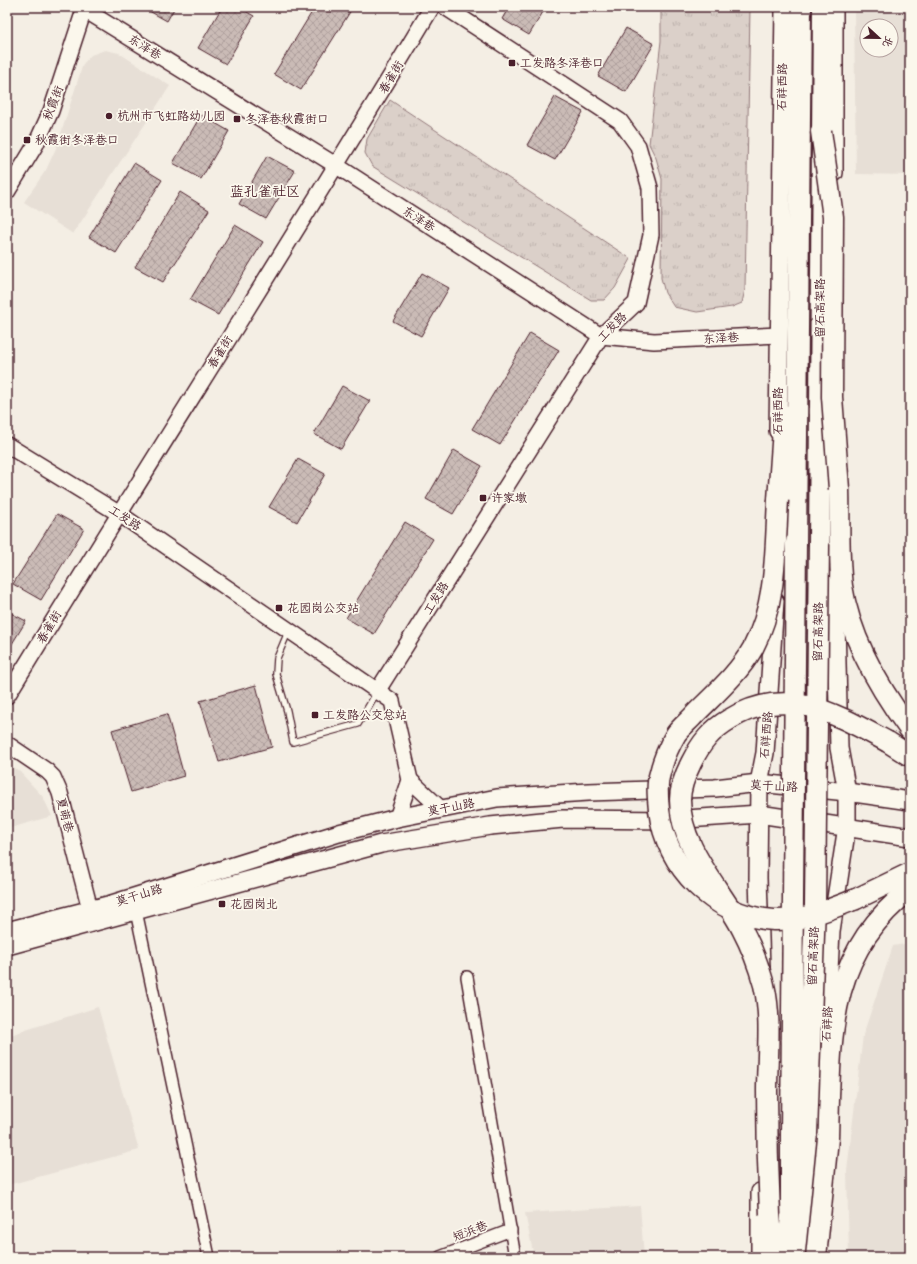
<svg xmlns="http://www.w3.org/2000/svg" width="917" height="1264" font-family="'Balsamiq Sans','LXGW WenKai TC',sans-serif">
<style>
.built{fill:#e7dfd6;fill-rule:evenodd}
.park{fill:url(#park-tufts);stroke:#92787a}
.building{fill:url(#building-cross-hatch);stroke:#4a1f2b}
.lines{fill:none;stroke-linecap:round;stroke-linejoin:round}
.lane-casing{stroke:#4a1f2b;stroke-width:8}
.street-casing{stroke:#4a1f2b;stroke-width:14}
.secondary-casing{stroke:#4a1f2b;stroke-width:18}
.primary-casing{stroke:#4a1f2b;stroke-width:20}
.highway-casing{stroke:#4a1f2b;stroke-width:23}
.lane{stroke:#fbf7ec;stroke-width:5.5}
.street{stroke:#fbf7ec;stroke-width:11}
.secondary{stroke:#fbf7ec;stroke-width:15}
.primary{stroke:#fbf7ec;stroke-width:17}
.highway{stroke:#fbf7ec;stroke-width:20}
.highway-bridge-casing{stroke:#4a1f2b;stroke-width:23;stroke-linecap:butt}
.highway-bridge{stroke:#fbf7ec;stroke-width:20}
.poi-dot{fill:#4a1f2b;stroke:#fbf7ec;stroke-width:1.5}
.labels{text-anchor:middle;stroke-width:3.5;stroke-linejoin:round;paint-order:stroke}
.street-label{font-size:12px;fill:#4a1f2b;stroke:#fbf7ec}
.poi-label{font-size:12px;fill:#4a1f2b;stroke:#fbf7ec;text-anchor:start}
.quarter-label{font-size:14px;fill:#4a1f2b;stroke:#fbf7ec}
</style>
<defs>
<pattern id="park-tufts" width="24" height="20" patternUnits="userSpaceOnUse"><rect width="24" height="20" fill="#dbd0c9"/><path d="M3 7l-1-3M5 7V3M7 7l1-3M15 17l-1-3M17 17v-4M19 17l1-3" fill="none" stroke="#bdb2ad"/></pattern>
<pattern id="building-cross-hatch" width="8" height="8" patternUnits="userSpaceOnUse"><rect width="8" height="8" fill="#cabbb6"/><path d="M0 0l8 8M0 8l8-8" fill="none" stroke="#afa09d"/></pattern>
</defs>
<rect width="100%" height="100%" fill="#f4eee4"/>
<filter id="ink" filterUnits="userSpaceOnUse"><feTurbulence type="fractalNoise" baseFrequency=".025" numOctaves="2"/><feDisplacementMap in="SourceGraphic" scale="8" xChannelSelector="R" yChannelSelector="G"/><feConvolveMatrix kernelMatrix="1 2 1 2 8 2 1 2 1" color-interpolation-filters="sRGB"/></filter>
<g filter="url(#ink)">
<g class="built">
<path d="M854 7H910V175L856 174ZM867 26H891V50H867Z"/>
<polygon points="105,50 119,53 170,86 73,234 24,202 46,170 57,146 83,64 91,55"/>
<polygon points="7,763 20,772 43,797 52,816 7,829"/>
<polygon points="910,943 910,1257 849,1257 847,1171 863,1035 893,946"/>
<polygon points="98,1007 139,1150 8,1185 7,1036"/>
<polygon points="640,1206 644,1257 534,1257 525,1213"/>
</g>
<g class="park">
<polygon points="661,7 750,7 745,289 742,303 732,307 697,312 674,307 665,293 661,278 662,179 656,158 649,144 661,41"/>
<polygon points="390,100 631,259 615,288 604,300 591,300 372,166 365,153 367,139"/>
</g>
<g class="building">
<polygon points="142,7 175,7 167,21"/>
<polygon points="222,7 238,7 254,16 226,64 198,48"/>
<polygon points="315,7 353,7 301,90 274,74"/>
<polygon points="509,7 546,7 529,35 502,19"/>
<polygon points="626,28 654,44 626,92 598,76"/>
<polygon points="555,97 583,112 555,160 527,145"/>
<polygon points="201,115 229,131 201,179 173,163"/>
<polygon points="267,156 295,171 266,219 239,204"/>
<polygon points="134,163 162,180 116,253 89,237"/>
<polygon points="180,192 209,210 163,282 135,267"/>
<polygon points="235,225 263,242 218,315 190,300"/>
<polygon points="422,273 449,288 421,336 393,321"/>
<polygon points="530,333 559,350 500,445 472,429"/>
<polygon points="342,386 370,401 341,449 314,434"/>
<polygon points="454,450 482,466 453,514 426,499"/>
<polygon points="298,459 325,474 297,522 269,507"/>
<polygon points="57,514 84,529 41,600 13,584"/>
<polygon points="405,522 433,539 374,634 346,618"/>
<polygon points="7,611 26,621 7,652"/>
<polygon points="256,685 272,747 219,762 200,701"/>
<polygon points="167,714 184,776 131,792 112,730"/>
</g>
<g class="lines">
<defs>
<polyline id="lane" points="288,632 277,658 276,674 287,711 293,742 358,724 377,692"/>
<g id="street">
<polyline points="136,911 209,1257"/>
<polyline points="467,977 515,1257"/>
<polyline points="440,1257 511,1230"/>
</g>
<g id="secondary">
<polyline points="85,10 337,166 601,336 654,341 779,335"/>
<polyline points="7,192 36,144 51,111 85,7"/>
<polyline points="7,445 118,513 392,701 410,780 397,818"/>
<polyline points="378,690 601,336 636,303 651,235 650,188 638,146 620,121 445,7"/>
<path d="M7 696C147 466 294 239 432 7"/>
<polyline points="7,744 47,771 53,777 60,793 90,909"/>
<polyline points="410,780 441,809"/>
</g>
<g id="primary">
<polyline points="834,173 834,7"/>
<polyline points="778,431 784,7"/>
<polyline points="7,931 108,905 339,833 397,818 497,798 588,792 715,788 759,783 847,792 910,801"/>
<polyline points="7,946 381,844 490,826 563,819 672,820 759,814 910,837"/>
<polyline points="761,968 758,878 759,783 765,753 775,601"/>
<polyline points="826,1029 831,931 847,826 847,792 839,748 835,579"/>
<polyline points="760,1192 760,1257"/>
</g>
<g id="highway">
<path d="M839 489C840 521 838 554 842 586 850 638 879 688 910 730"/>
<polyline points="778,500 784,415"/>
<polyline points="796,542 801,7"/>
<polyline points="819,544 823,7"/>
<polyline points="888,742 910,756"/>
<polyline points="856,899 910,873"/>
<polyline points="807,1134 810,1249"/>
<path d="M828 1138C831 1041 825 955 910 890"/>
<polyline points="770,1215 774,1257"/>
<polyline points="791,1257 791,1136"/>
</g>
</defs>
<use href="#lane" class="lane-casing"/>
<use href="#street" class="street-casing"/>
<use href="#secondary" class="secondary-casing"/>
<use href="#primary" class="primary-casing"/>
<use href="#highway" class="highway-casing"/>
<use href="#lane" class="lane"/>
<use href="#street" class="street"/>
<use href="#secondary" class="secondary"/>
<use href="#primary" class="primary"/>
<use href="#highway" class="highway"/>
<defs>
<g id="highway-bridge">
<polyline points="821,131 833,217 832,397 839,489"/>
<path d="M778 500C775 550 777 603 753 648 739 673 715 694 695 714 689 721 681 727 676 734 669 746 663 760 660 773 656 785 658 798 659 810 666 868 714 916 774 920 802 921 831 909 856 899"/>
<polyline points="807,1134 815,905 819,544"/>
<polyline points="791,1136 796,542"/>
<path d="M770 1215C768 1174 767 1132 767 1091 767 1057 772 1019 764 985 759 967 751 946 742 929 721 888 680 849 680 800 680 788 686 773 691 763 701 743 711 730 730 719 787 684 836 714 888 742"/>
<polyline points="816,1257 828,1138"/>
</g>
</defs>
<use href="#highway-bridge" class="highway-bridge-casing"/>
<use href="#highway-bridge" class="highway-bridge"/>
</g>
</g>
<g class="poi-dot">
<rect x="508" y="59" width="8" height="8" rx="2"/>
<circle cx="109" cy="116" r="4"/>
<rect x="233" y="115" width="8" height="8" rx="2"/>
<rect x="23" y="136" width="8" height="8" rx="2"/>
<rect x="479" y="494" width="8" height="8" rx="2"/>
<rect x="275" y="604" width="8" height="8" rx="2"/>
<rect x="311" y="711" width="8" height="8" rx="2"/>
<rect x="218" y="900" width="8" height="8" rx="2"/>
</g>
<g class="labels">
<g class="street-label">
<text transform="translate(145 47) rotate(32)" y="4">东泽巷</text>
<text transform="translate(391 77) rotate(-59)" y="4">春雀街</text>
<text transform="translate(782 87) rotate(-89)" y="4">石祥西路</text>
<text transform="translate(53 103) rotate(-69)" y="4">秋霞街</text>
<text transform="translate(419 219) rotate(33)" y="4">东泽巷</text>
<text transform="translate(820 308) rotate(-90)" y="4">留石高架路</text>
<text transform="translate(612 327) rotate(-46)" y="4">工发路</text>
<text transform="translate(721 338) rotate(-3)" y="4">东泽巷</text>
<text transform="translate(220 352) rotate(-58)" y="4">春雀街</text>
<text transform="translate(778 411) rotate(-90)" y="4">石祥西路</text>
<text transform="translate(125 518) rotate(33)" y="4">工发路</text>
<text transform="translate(436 598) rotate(-58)" y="4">工发路</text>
<text transform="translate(49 627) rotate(-59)" y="4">春雀街</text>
<text transform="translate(818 632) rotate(-89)" y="4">留石高架路</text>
<text transform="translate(766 735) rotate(-85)" y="4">石祥西路</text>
<text transform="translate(774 786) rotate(3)" y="4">莫干山路</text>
<text transform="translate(451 807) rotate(-11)" y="4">莫干山路</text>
<text transform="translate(65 815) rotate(75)" y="4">夏萌巷</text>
<text transform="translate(139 895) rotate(-17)" y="4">莫干山路</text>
<text transform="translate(813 956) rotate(-88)" y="4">留石高架路</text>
<text transform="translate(827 1024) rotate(-87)" y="4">石祥路</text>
<text transform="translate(470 1231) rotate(-21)" y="4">短浜巷</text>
</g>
<g class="poi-label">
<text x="520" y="67">工发路冬泽巷口</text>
<text x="117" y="120">杭州市飞虹路幼儿园</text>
<text x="245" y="123">冬泽巷秋霞街口</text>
<text x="35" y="144">秋霞街冬泽巷口</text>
<text x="491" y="502">许家墩</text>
<text x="287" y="612">花园岗公交站</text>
<text x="323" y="719">工发路公交总站</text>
<text x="230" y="908">花园岗北</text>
</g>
<g class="quarter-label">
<text x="265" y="196">蓝孔雀社区</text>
</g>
</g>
<rect width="917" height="1264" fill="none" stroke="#fbf7ec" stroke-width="24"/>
<rect x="12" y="12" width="893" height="1240" fill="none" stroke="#4a1f2b" stroke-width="1.5" filter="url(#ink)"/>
<g transform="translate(879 38) rotate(112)"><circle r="19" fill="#fbf7ec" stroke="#b4a19f"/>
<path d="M0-3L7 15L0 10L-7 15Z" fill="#4a1f2b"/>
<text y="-6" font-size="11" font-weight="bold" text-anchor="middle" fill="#4a1f2b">北</text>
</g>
</svg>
